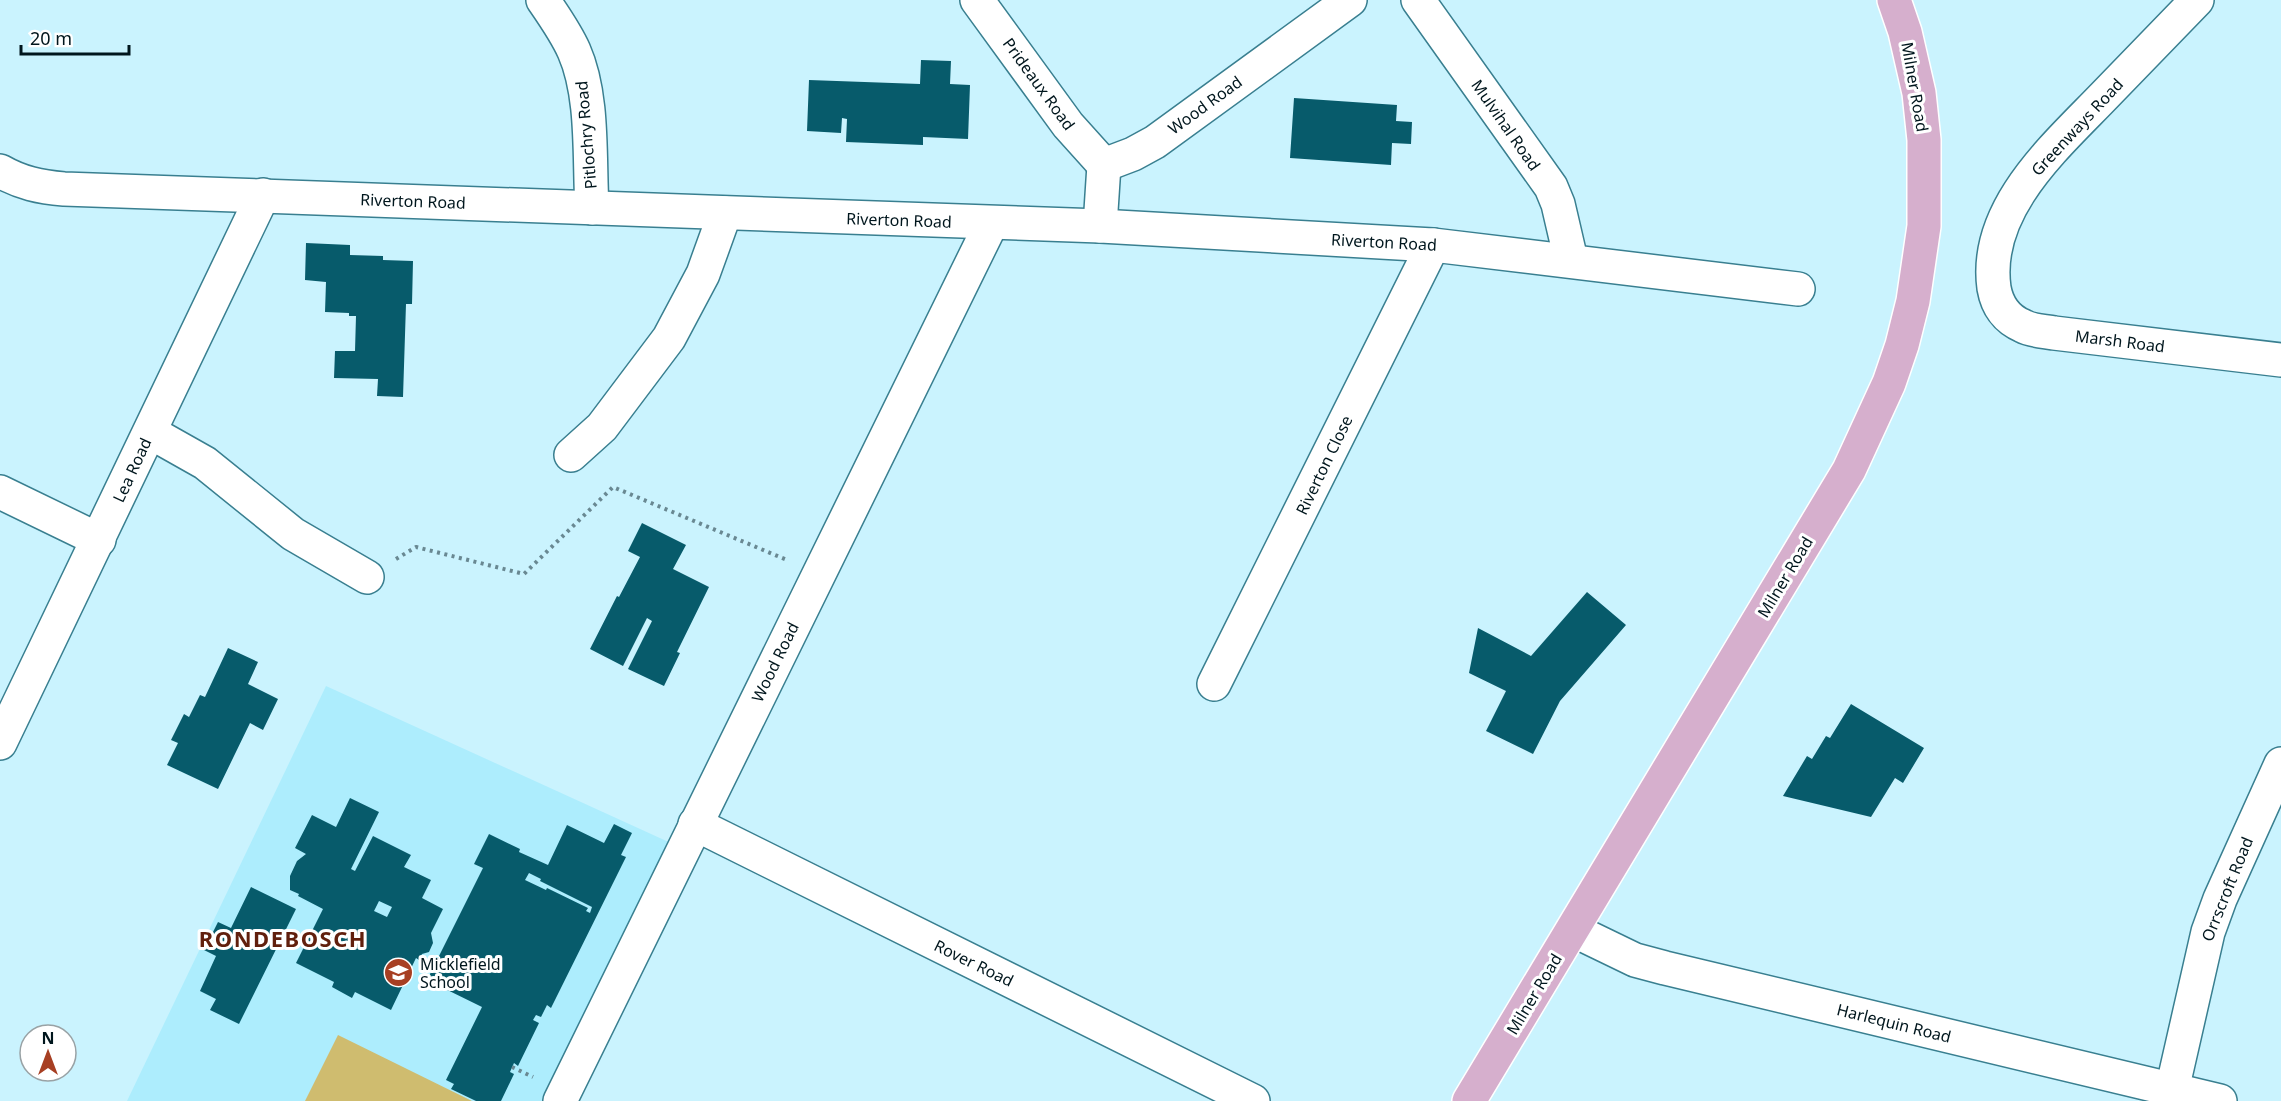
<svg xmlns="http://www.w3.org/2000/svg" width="2281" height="1101" font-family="'Noto Sans',sans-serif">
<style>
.built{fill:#adedfd}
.grass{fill:#cfbc6f}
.building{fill:#075b6b;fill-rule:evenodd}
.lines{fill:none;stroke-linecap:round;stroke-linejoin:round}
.minor-casing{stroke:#397f90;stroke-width:36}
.major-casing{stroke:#fff;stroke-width:36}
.path{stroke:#698892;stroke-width:4;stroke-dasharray:3 4.5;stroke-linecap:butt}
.minor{stroke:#fff;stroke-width:33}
.major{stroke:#d6afcd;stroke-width:33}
.labels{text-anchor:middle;stroke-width:6;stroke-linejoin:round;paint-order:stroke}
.street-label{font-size:16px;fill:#00161d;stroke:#fff}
.poi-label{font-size:16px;fill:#00161d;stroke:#fff;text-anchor:start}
.district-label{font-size:22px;font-weight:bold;letter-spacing:1.5px;fill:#611f0d;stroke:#fff}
</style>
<rect width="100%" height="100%" fill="#caf3fe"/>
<polygon class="built" points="326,686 673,844 546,1101 127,1101"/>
<polygon class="grass" points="338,1035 472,1101 305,1101"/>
<g class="building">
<polygon points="921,60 951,61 950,84 970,85 968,139 923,137 923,145 846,142 847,119 842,118 841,133 807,131 809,80 920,84"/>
<polygon points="1294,98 1397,105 1396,121 1412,122 1411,144 1392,143 1391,165 1290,158"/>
<polygon points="306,243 350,245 350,255 383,256 383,260 413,261 412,304 406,304 403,397 377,396 378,379 334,378 335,351 355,351 356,316 349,316 349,313 325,312 326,282 305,280"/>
<polygon points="642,523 686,545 673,569 709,587 677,652 680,653 664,686 628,669 652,621 647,618 623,666 590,649 617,596 619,597 640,557 628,551"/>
<polygon points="1587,592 1626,625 1560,701 1533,754 1486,731 1506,691 1469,673 1478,628 1531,656"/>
<polygon points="228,648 258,662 248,684 278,699 263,730 250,723 218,789 167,765 178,743 171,740 184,714 189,717 200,695 205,697"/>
<polygon points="1851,704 1924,748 1903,783 1895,778 1871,817 1783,796 1807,756 1812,759 1826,736 1830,738"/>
<path d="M350 798 379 812 351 869 355 871 373 836 411 855 404 867 431 880 422 898 443 909 431 933 433 943 429 952 422 954 419 960 416 958 391 1010 355 992 352 998 332 987 334 982 296 963 323 909 298 896 299 894 290 890V876L297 861 306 854 295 848 312 815 336 827ZM379 901 392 907 387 917 374 911Z"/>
<path d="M614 824 632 833 621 855 626 857 551 1008 547 1005 541 1017 536 1015 533 1020 539 1023 518 1066 514 1063 510 1072 514 1074 501 1101H476L451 1089 454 1084 446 1080 482 1007 427 980 483 868 474 864 489 834 520 849 519 852 548 865 567 825 604 843ZM529 873 541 879 540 881 592 907 590 913 586 911 588 908 547 888 546 890 525 880Z"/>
<polygon points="251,887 296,909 239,1024 210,1010 216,999 200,991 216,956 204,950 218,922 231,928"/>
</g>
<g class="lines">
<defs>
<g id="minor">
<path d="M543 0C554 16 566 33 574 51 594 96 589 159 592 208"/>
<polyline points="977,0 1068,125 1104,165"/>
<polyline points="1418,0 1551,187 1558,204 1571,260"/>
<path d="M2197 0C2166 32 2135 64 2104 96 2055 147 1983 209 1994 288 1997 305 2006 319 2023 326 2032 331 2044 331 2054 333L2281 360"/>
<polyline points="1104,165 1133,154 1155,142 1350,0"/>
<path d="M0 171C21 183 40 187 64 189L1100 226 1433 245 1798 289"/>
<polyline points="1100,226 1104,165"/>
<polyline points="150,432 205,463 293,534 367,577"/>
<polyline points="571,455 602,427 669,338 703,274 725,213"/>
<polyline points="0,492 99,540"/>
<polyline points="1214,684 1433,245"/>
<polyline points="0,743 263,195"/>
<polyline points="695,824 1253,1101"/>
<polyline points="1573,930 1635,960 1665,968 2220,1101"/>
<polyline points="2172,1090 2208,932 2220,899 2281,764"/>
<polyline points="560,1101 991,224"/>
</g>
<polyline id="major" points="1469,1101 1849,470 1889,383 1902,345 1913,301 1924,226 1924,140 1919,93 1905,32 1894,0"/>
</defs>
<use href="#minor" class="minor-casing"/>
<use href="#major" class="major-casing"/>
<g class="path">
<polyline points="396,559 416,547 524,574 613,487 787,560"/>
<polyline points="512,1067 533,1077"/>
</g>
<use href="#minor" class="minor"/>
<use href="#major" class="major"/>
</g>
<defs>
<symbol id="school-disc" viewBox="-11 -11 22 22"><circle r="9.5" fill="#a73f23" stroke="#fff"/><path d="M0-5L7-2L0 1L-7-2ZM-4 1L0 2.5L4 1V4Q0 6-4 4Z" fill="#fff"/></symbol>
</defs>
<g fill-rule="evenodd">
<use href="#school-disc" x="382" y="956" width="33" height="33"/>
</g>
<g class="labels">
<g class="street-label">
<text transform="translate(1039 84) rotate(54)" y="6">Prideaux Road</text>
<text transform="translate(1915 87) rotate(80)" y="6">Milner Road</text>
<text transform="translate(1205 105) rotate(-36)" y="6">Wood Road</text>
<text transform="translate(1506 125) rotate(55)" y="6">Mulvihal Road</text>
<text transform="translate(2077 127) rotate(-47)" y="6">Greenways Road</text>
<text transform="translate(586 135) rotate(-95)" y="6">Pitlochry Road</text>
<text transform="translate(413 201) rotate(2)" y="6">Riverton Road</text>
<text transform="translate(899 220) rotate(2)" y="6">Riverton Road</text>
<text transform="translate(1384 242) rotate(3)" y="6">Riverton Road</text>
<text transform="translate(2120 341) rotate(7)" y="6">Marsh Road</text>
<text transform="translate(1324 465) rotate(-64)" y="6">Riverton Close</text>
<text transform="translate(132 470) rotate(-65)" y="6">Lea Road</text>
<text transform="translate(1785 577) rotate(-59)" y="6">Milner Road</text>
<text transform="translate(775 662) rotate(-64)" y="6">Wood Road</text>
<text transform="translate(2227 889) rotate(-68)" y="6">Orrscroft Road</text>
<text transform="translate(974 963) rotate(26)" y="6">Rover Road</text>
<text transform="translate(1534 994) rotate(-59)" y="6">Milner Road</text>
<text transform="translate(1894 1023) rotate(14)" y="6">Harlequin Road</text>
</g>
<g class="poi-label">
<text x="420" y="970">Micklefield<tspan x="420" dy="18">School</tspan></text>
</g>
<g class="district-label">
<text x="283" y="947">RONDEBOSCH</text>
</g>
</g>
<g transform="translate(48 1053)"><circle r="28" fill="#ffffff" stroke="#99a2a5" stroke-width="1.5"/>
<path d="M0-4.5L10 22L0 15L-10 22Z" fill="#a73f23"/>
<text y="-9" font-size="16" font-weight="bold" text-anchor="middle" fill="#00161d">N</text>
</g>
<path d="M21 45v9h108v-9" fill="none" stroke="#00161d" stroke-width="3"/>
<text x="30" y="45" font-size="18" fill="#00161d" stroke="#ffffff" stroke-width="4.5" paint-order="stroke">20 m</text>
</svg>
